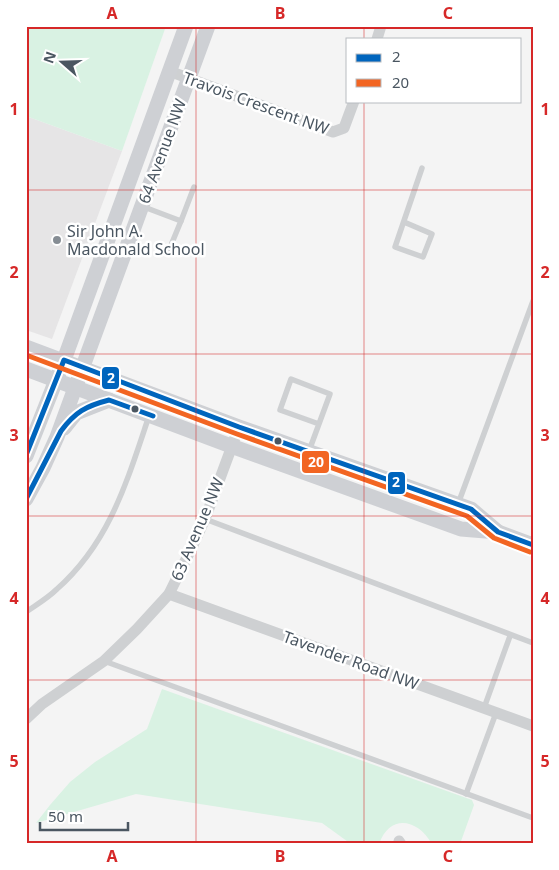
<svg xmlns="http://www.w3.org/2000/svg" width="559" height="870" font-family="'Noto Sans',sans-serif">
<style>
.education{fill:#e6e5e6}
.green{fill:#d9f2e3}
.lines{fill:none;stroke-linecap:round;stroke-linejoin:round}
.lane{stroke:#ced0d2;stroke-width:5.5}
.street{stroke:#ced0d2;stroke-width:11}
.secondary{stroke:#ced0d4;stroke-width:15}
.bus-1-casing{stroke:#fff;stroke-width:9}
.bus-2-casing{stroke:#fff;stroke-width:9}
.bus-1{stroke:#0065bd;stroke-width:5}
.bus-2{stroke:#f26522;stroke-width:5}
.grid{fill:none;stroke:#d62828;stroke-width:1;stroke-opacity:0.55}
.poi-dot{fill:#868d94;stroke:#fff;stroke-width:2}
.bus-dot{fill:#4a5661;stroke:#fff;stroke-width:2}
.labels{text-anchor:middle;stroke-width:5;stroke-linejoin:round;paint-order:stroke}
.street-label{font-size:16px;fill:#4a5661;stroke:#fff}
.poi-label{font-size:16px;fill:#4a5661;stroke:#fff;text-anchor:start}
.line-badge{stroke:#fff;stroke-width:2}
.badge-label{font-size:14px;text-anchor:middle;font-weight:bold;fill:#fff}
.neatline{fill:none;stroke:#d62828;stroke-width:2}
.grid-label{font-size:16px;text-anchor:middle;font-weight:bold;fill:#d62828}
</style>
<rect width="100%" height="100%" fill="#f4f4f4"/>
<polygon class="education" points="26,116 122,151 52,339 26,330"/>
<g class="green">
<polygon points="26,26 166,26 122,151 26,116"/>
<path d="M162 689 472 800 474 805 460 844H432C418 819 390 813 379 844H351L322 823 136 794 36 823 50 805 70 782 95 762 147 729Z"/>
</g>
<g class="lines">
<g class="lane">
<polyline points="144,207 181,221 194,187"/>
<polyline points="404,222 432,234 423,257 395,247 422,168"/>
<polyline points="169,250 181,221"/>
<polyline points="309,451 330,394 291,379 280,410 319,424"/>
<polyline points="458,504 533,301"/>
<polyline points="205,519 533,643"/>
<path d="M26 612C36 605 48 598 57 589 110 542 127 481 149 416"/>
<polyline points="104,661 533,818"/>
<polyline points="484,708 510,636"/>
<polyline points="466,794 496,713"/>
</g>
<g class="street">
<polyline points="377,39 381,26"/>
<polyline points="169,71 333,132 344,128 354,101"/>
<polyline points="169,594 533,726"/>
<polyline points="26,719 42,704 104,661 137,629 169,594 194,543 205,519 239,427"/>
<polyline points="399,841 401,844"/>
</g>
<g class="secondary">
<polyline points="26,347 239,427 471,509 498,532"/>
<polyline points="26,369 231,446 461,529 498,532 533,545"/>
<polyline points="64,428 76,413 109,400"/>
<polyline points="26,456 64,360 186,26"/>
<polyline points="26,499 43,468 57,437 208,26"/>
</g>
<defs>
<g id="bus-1">
<polyline points="26,455 64,360 239,427 471,509 498,532 533,545"/>
<path d="M26 499 61 431C75 412 86 406 109 400L153 416"/>
</g>
<polyline id="bus-2" points="26,355 237,434 467,516 494,538 530,552"/>
</defs>
<use href="#bus-1" class="bus-1-casing"/>
<use href="#bus-2" class="bus-2-casing"/>
<use href="#bus-1" class="bus-1"/>
<use href="#bus-2" class="bus-2"/>
</g>
<path class="grid" d="M196 26V844M364 26V39M364 101V844M26 190H533M26 354H533M26 516H533M26 680H533"/>
<circle class="poi-dot" cx="57" cy="240" r="5"/>
<g class="bus-dot">
<circle cx="135" cy="409" r="4.5"/>
<circle cx="278" cy="441" r="4.5"/>
</g>
<g class="labels">
<g class="street-label">
<text transform="translate(256 103) rotate(20)" y="6">Travois Crescent NW</text>
<text transform="translate(162 151) rotate(-70)" y="6">64 Avenue NW</text>
<text transform="translate(197 529) rotate(-67)" y="6">63 Avenue NW</text>
<text transform="translate(351 660) rotate(20)" y="6">Tavender Road NW</text>
</g>
<g class="poi-label">
<text x="67" y="237">Sir John A.<tspan x="67" dy="18">Macdonald School</tspan></text>
</g>
</g>
<g class="line-badge">
<rect x="101" y="366" width="19" height="24" rx="5" fill="#0065bd"/>
<rect x="301" y="450" width="29" height="24" rx="5" fill="#f26522"/>
<rect x="387" y="471" width="19" height="24" rx="5" fill="#0065bd"/>
</g>
<g class="badge-label">
<text x="111" y="383">2</text>
<text x="316" y="467">20</text>
<text x="396" y="487">2</text>
</g>
<rect width="559" height="870" fill="none" stroke="#ffffff" stroke-width="55"/>
<rect x="346" y="38" width="175" height="65" fill="#ffffff" stroke="#b7bbc0"/>
<rect x="356" y="54" width="25" height="8" fill="#0065bd" stroke="#b7bbc0"/>
<text x="392" y="62" font-size="15" fill="#4a5661">2</text>
<rect x="356" y="79" width="25" height="8" fill="#f26522" stroke="#b7bbc0"/>
<text x="392" y="88" font-size="15" fill="#4a5661">20</text>
<g transform="translate(62 62) rotate(290)" stroke="#ffffff" stroke-width="4" paint-order="stroke">
<path d="M0-4L9 19L0 12L-9 19Z" fill="#4a5661"/>
<text y="-8" font-size="14" font-weight="bold" text-anchor="middle" fill="#4a5661">N</text>
</g>
<path d="M40 822v8h88v-8" fill="none" stroke="#4a5661" stroke-width="2.5"/>
<text x="48" y="822" font-size="15" fill="#4a5661" stroke="#ffffff" stroke-width="4" paint-order="stroke">50 m</text>
<rect x="28" y="28" width="504" height="814" class="neatline"/>
<g class="grid-label">
<text x="112" y="19">A</text>
<text x="280" y="19">B</text>
<text x="448" y="19">C</text>
<text x="14" y="115">1</text>
<text x="545" y="115">1</text>
<text x="14" y="278">2</text>
<text x="545" y="278">2</text>
<text x="14" y="441">3</text>
<text x="545" y="441">3</text>
<text x="14" y="604">4</text>
<text x="545" y="604">4</text>
<text x="14" y="767">5</text>
<text x="545" y="767">5</text>
<text x="112" y="862">A</text>
<text x="280" y="862">B</text>
<text x="448" y="862">C</text>
</g>
</svg>
